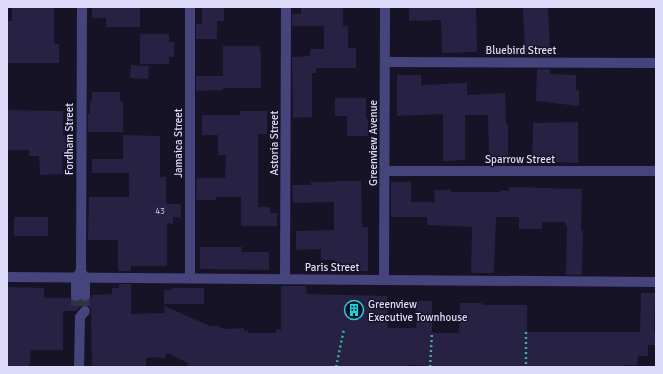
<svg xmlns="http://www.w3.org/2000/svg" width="663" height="374" font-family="Signika,sans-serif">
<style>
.building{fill:#272143}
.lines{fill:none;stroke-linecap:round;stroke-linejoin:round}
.minor-tunnel{stroke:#333145;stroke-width:10;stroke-dasharray:10 5;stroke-linecap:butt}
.path{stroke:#41a9a0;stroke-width:2.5;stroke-dasharray:2 3;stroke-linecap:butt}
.minor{stroke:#45447d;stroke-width:10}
.labels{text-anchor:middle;stroke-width:3;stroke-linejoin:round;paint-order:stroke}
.number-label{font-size:9px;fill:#b0accc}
.street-label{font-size:11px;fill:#dedbfa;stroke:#151325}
.poi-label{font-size:11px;fill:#dedbfa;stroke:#151325;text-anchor:start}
</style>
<rect width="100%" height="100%" fill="#151325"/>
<g class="building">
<polygon points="12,7 54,7 54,44 59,44 59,63 7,63 7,21 12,21"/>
<polygon points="92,7 140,7 140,27 106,27 106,18 92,18"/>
<polygon points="202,7 224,7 224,21 217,21 217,39 196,39 196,24 202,24"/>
<polygon points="301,7 343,8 343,26 348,26 348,48 356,48 356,68 316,68 316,73 312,73 312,117 293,118 292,57 310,56 310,49 324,49 324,26 292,26 292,14 301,14"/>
<polygon points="409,7 476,7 477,52 442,53 441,20 409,21"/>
<polygon points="523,7 548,7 550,56 525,55"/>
<polygon points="140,34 169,34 169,42 174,42 174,57 169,57 169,64 140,64"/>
<polygon points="223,46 260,46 260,52 261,52 261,88 223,88 223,90 196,91 196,76 223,76"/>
<polygon points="131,65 149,66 148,79 130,78"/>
<polygon points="537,69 550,69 550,74 576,75 576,90 579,90 579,106 536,101"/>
<polygon points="397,75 421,75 421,85 467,83 467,95 505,93 506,124 508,124 508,158 489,159 488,115 465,115 465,160 443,161 443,114 397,116"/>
<polygon points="92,92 120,92 120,102 123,102 123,132 88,132 88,114 90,114 90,101 92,101"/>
<polygon points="335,98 366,98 366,119 368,119 368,136 347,136 347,116 335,116"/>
<polygon points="7,110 63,111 63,135 68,135 68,156 62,156 63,174 40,175 39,156 29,156 29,150 7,150"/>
<polygon points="240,111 267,111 267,134 258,134 258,207 270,207 270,213 277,213 277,226 241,226 241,197 216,197 216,200 196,200 197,178 225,178 226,155 218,155 218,135 202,135 202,115 240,115"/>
<polygon points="578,122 578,163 553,162 553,163 532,163 533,123"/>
<polygon points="123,135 160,136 160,177 166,177 166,204 181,204 181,218 173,217 173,224 167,223 167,266 131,266 131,271 118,271 118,240 88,240 89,197 129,197 129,173 92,173 92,159 123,159"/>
<polygon points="335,181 361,181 362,227 368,227 368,271 335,271 335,260 321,260 321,249 296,250 296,231 334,230 334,202 293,203 292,185 311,185 311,182 335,182"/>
<polygon points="391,182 411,182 411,202 435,202 434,190 451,190 451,192 500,192 500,190 509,191 509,187 582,189 581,231 583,231 582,275 566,275 567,225 565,225 565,222 542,222 542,229 519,229 519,217 496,217 494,273 471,273 472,227 427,225 427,217 391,217"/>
<rect x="14" y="217" width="34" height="19"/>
<polygon points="200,247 242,247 242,252 269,252 269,270 200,269"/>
<polygon points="119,284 131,284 131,314 165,313 164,306 210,326 218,326 224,329 244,328 244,331 248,331 248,333 276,333 276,330 281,330 281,286 306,286 307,294 387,296 388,328 416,328 417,301 432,301 432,333 459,333 460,303 482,303 482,305 527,305 527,332 640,332 641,293 655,293 654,332 656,332 656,345 648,345 648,356 638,356 637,365 625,365 625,367 529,367 529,366 498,367 464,366 464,367 433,367 433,366 408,365 408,367 187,367 188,363 167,353 165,359 159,357 146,358 146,366 92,367 91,309 89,306 86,305 80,307 76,311 63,311 63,350 31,350 30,364 29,364 29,367 7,367 7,354 8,354 7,287 44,288 44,298 70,298 73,302 76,302 80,300 85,302 90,300 92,295 112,294 112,288 119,288"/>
<polygon points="172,288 204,288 204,304 164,304 164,290 172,290"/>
</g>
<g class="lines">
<g class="minor-tunnel">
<polyline points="76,296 76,311"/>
<polyline points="85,296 85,311"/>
</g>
<g class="path">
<polyline points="526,332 526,367"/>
<polyline points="336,367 344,329"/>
<polyline points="430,367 432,332"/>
</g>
<g class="minor">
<polyline points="190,7 190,278"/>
<polyline points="385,62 656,63"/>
<polyline points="385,171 656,171"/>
<polyline points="82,273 85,278 85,296"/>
<polyline points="7,277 656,282"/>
<polyline points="285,279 286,7"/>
<polyline points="384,280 385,7"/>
<polyline points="76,296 76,278 81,271 82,7"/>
<polyline points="79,367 80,317 85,311"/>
</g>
</g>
<defs>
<symbol id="building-ring" viewBox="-11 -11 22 22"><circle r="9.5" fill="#151325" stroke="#22d1df" stroke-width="1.5"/><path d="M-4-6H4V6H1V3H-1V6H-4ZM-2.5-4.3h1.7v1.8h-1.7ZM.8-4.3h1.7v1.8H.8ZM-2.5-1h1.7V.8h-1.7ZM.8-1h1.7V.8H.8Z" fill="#22d1df"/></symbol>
</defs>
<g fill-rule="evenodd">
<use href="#building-ring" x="343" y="299" width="22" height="22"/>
</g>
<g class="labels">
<g class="number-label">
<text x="160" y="214">43</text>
</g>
<g class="street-label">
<text x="521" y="54">Bluebird Street</text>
<text transform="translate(69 139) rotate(-90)" y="4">Fordham Street</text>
<text transform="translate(178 143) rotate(-90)" y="4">Jamaica Street</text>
<text transform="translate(274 143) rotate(-90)" y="4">Astoria Street</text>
<text transform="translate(373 143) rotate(-90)" y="4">Greenview Avenue</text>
<text x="520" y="163">Sparrow Street</text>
<text x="332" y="271">Paris Street</text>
</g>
<g class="poi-label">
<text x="368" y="308">Greenview<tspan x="368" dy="13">Executive Townhouse</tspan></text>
</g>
</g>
<rect width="663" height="374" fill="none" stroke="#dedbfa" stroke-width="16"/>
</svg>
